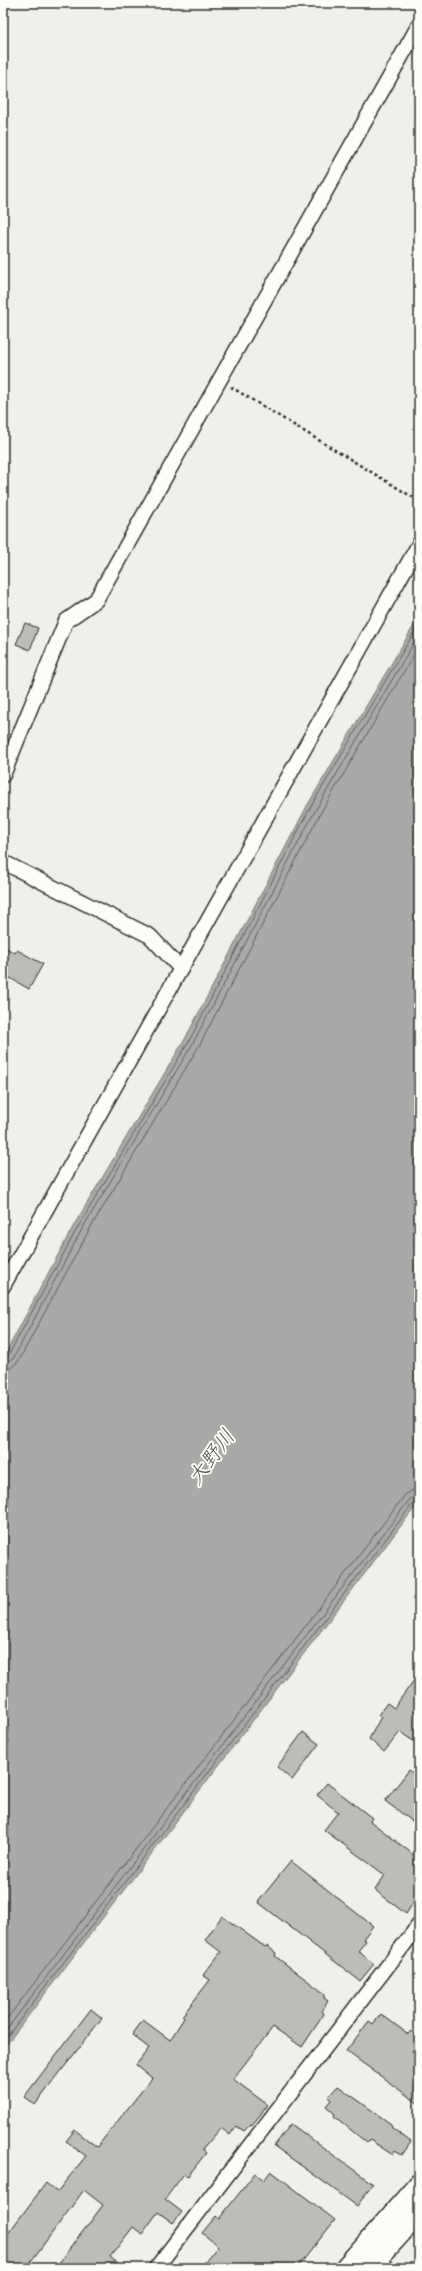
<svg xmlns="http://www.w3.org/2000/svg" width="422" height="2271" font-family="Caveat,'Klee One',sans-serif">
<style>
.water{fill:#aaa9a7;stroke:#777775}
.lines{fill:none;stroke-linecap:round;stroke-linejoin:round}
.shore{stroke:#5e5d5d;stroke-width:1}
.building{fill:#bdbcb8;stroke:#2b2b2b}
.street-casing{stroke:#2b2b2b;stroke-width:17}
.secondary-casing{stroke:#2b2b2b;stroke-width:23}
.path{stroke:#2b2b2b;stroke-width:2.5;stroke-dasharray:3 3;stroke-linecap:butt}
.street{stroke:#fdfcf7;stroke-width:14}
.secondary{stroke:#fdfcf7;stroke-width:20}
.labels{text-anchor:middle;stroke-width:4;stroke-linejoin:round;paint-order:stroke}
.water-label{font-size:21px;font-style:italic;fill:#575756;stroke:#fdfcf7}
</style>
<rect width="100%" height="100%" fill="#f0efeb"/>
<filter id="ink" filterUnits="userSpaceOnUse"><feTurbulence type="fractalNoise" baseFrequency=".025" numOctaves="2"/><feDisplacementMap in="SourceGraphic" scale="8" xChannelSelector="R" yChannelSelector="G"/><feConvolveMatrix kernelMatrix="1 2 1 2 8 2 1 2 1" color-interpolation-filters="sRGB"/></filter>
<g filter="url(#ink)">
<polygon class="water" points="419,617 419,1502 3,2049 3,1358 74,1225 185,1039 307,806"/>
<g class="lines">
<g class="shore">
<polyline points="3,1359 8,1356 78,1227 189,1041 310,808 419,624"/>
<polyline points="3,1364 13,1359 82,1229 193,1043 315,811 419,634"/>
<polyline points="3,1370 11,1368 18,1362 88,1232 199,1046 320,814 419,646"/>
<polyline points="3,2024 405,1495 411,1491 419,1489"/>
<polyline points="3,2034 410,1499 419,1495"/>
<polyline points="3,2042 414,1502 419,1500"/>
</g>
</g>
<g class="building">
<polygon points="25,623 38,628 30,650 16,644"/>
<polygon points="3,946 15,953 17,950 43,964 29,989 3,974"/>
<polygon points="419,1673 419,1745 400,1732 384,1752 369,1739 381,1717 378,1715 387,1703 394,1708"/>
<polygon points="303,1732 319,1744 292,1780 277,1767"/>
<polygon points="409,1770 419,1778 419,1826 385,1801"/>
<polygon points="327,1783 372,1818 370,1821 419,1859 419,1894 406,1914 375,1890 385,1875 324,1830 338,1812 317,1795"/>
<polygon points="291,1861 373,1926 363,1939 366,1941 358,1951 374,1964 360,1981 258,1902"/>
<polygon points="222,1916 265,1947 267,1946 276,1953 275,1956 325,1994 324,1998 328,2001 322,2011 324,2014 302,2047 273,2027 233,2079 268,2105 252,2125 251,2124 244,2131 236,2126 230,2135 221,2128 202,2150 206,2153 188,2176 184,2174 165,2199 182,2212 173,2223 158,2212 142,2234 133,2227 110,2257 124,2268 55,2268 103,2205 84,2190 26,2268 3,2268 3,2240 46,2183 57,2192 86,2156 66,2141 75,2130 97,2147 152,2078 136,2065 149,2048 132,2035 143,2020 170,2040 184,2018 182,2016 210,1980 203,1975 221,1952 205,1940"/>
<polygon points="91,2009 102,2018 35,2105 24,2097"/>
<polygon points="381,2014 408,2034 411,2031 419,2037 419,2041 412,2051 419,2056 419,2104 346,2051 369,2021 373,2024"/>
<polygon points="338,2086 391,2124 392,2128 411,2142 402,2155 395,2151 393,2155 370,2140 367,2143 334,2116 335,2114 326,2106 331,2100 328,2097"/>
<polygon points="291,2124 373,2184 357,2206 274,2146"/>
<polygon points="271,2171 335,2220 297,2268 200,2268 218,2246 202,2233 216,2216 219,2219 255,2173 264,2180"/>
</g>
<g class="lines">
<defs>
<g id="street">
<polyline points="3,775 66,621 96,600 419,25"/>
<polyline points="3,862 150,936 181,969"/>
<polyline points="3,1286 419,544"/>
<polyline points="368,2258 388,2268"/>
<polyline points="156,2268 419,1925"/>
</g>
<g id="secondary">
<polyline points="345,2268 419,2184"/>
<polyline points="369,2268 419,2213"/>
</g>
</defs>
<use href="#street" class="street-casing"/>
<use href="#secondary" class="secondary-casing"/>
<polyline class="path" points="231,387 419,501"/>
<use href="#street" class="street"/>
<use href="#secondary" class="secondary"/>
</g>
</g>
<g class="labels">
<g class="water-label">
<text transform="translate(211 1457) rotate(-53)" y="7">大野川</text>
</g>
</g>
<rect width="422" height="2271" fill="none" stroke="#fdfcf7" stroke-width="16"/>
<rect x="8" y="8" width="406" height="2255" fill="none" stroke="#2b2b2b" stroke-width="1.5" filter="url(#ink)"/>
</svg>
